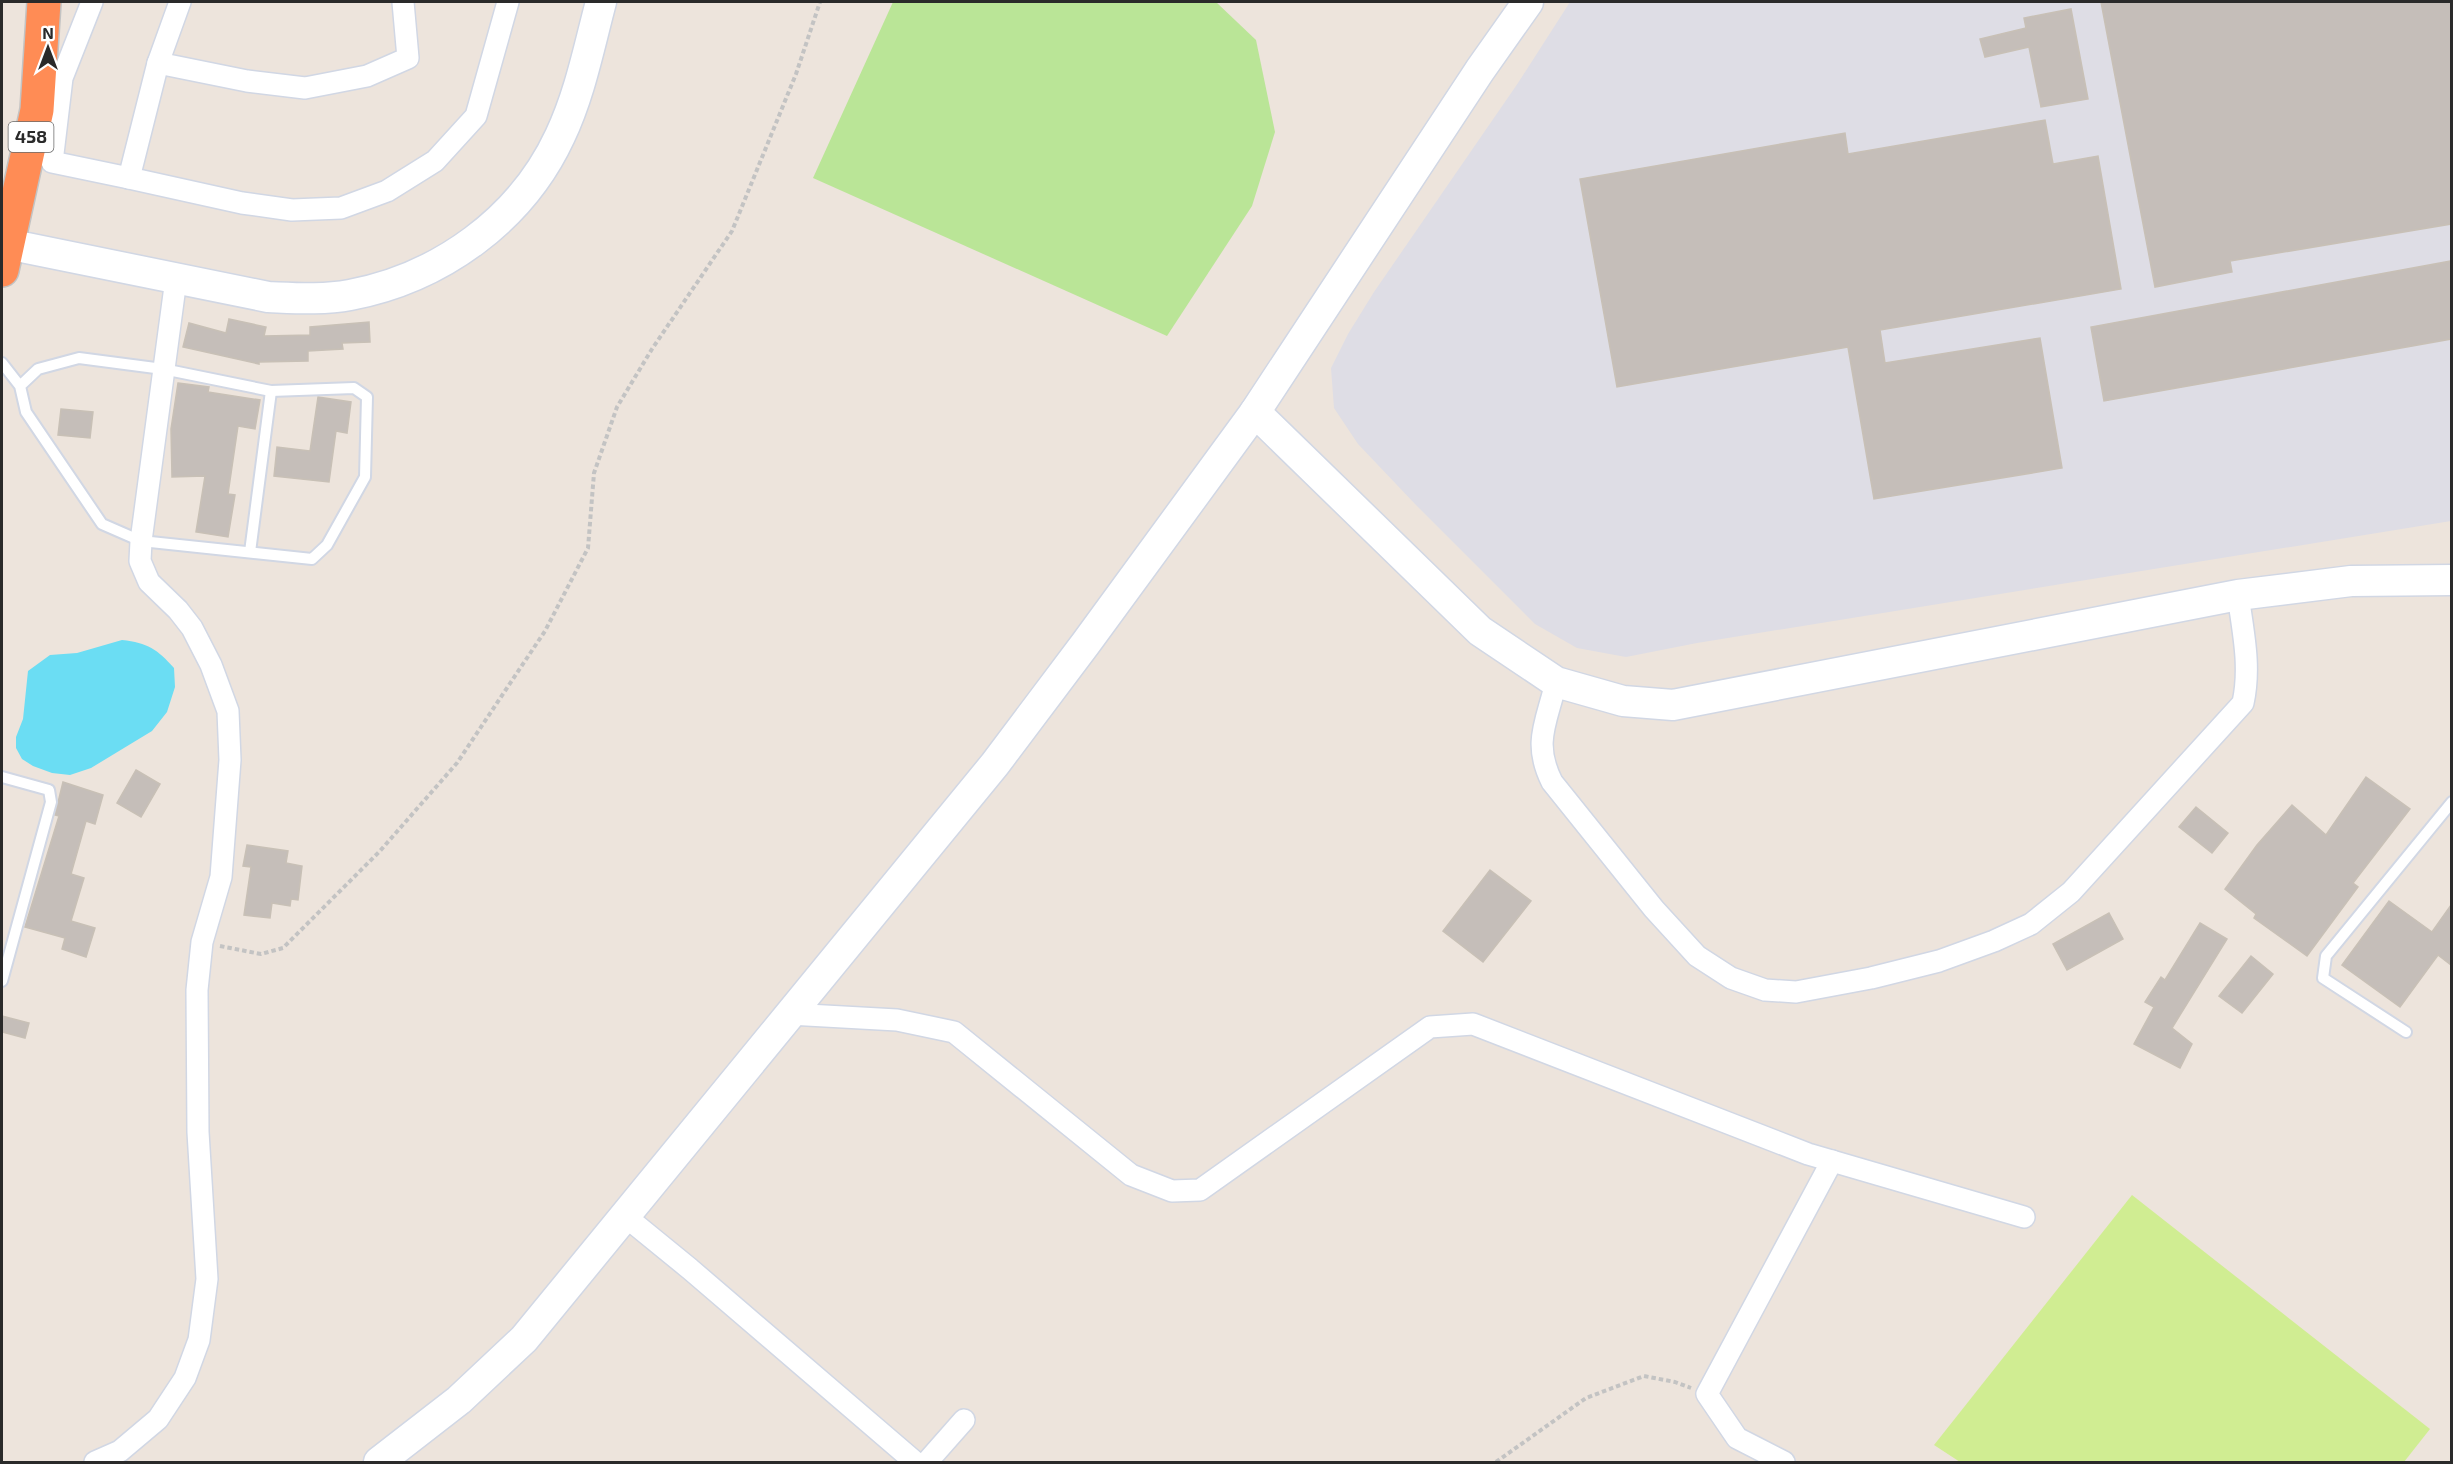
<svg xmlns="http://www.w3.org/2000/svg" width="2453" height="1464" font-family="'Exo 2',sans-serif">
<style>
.industrial{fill:#dedde5}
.green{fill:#bae597}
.pitch{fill:#d0ed92}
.water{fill:#6bddf3}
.building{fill:#c5beb9;stroke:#c8c0b6;stroke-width:1.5}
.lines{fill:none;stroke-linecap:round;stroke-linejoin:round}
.lane-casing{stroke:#d1d7e4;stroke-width:14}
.street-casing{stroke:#d1d7e4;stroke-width:24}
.secondary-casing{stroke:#d1d7e4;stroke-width:33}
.highway-casing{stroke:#c3c3c3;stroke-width:36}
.path{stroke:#c3c3c3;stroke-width:4;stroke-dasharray:4.5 3;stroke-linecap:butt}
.lane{stroke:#fff;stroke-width:10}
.street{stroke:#fff;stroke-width:21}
.secondary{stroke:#fff;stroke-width:30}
.highway{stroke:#ff8c55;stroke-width:33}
.labels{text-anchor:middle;stroke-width:6;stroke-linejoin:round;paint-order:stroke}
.shield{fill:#fff;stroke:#6a6a6a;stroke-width:1.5}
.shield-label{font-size:18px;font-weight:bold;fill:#2a2a2a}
</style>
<rect width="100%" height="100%" fill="#ede4dc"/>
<polygon class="industrial" points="1570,2 2451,2 2451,521 1697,643 1626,657 1577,648 1535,624 1415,504 1358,444 1334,408 1331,368 1348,334 1374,292 1518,83"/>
<polygon class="green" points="893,2 1216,2 1256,40 1275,132 1252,206 1167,336 813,178"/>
<polygon class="pitch" points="2132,1195 2430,1429 2404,1462 1960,1462 1934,1445"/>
<path class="water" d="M122 640C148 643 157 649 174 668L175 687 167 712 152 731 91 768 70 775 52 773 33 766 22 759 16 748V737L23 719 28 671 50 655 77 653Z"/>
<g class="building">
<polygon points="2101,2 2451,2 2451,224 2230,261 2232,272 2155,287"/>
<polygon points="2071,9 2088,99 2041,107 2029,47 1985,57 1980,39 2026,28 2024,18"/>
<polygon points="2045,120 2053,164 2098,156 2121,289 1880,330 1885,363 2040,338 2062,468 1874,499 1848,347 1617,387 1580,179 1845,133 1848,154"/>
<polygon points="2451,261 2451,339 2104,401 2091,327"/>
<polygon points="229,319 266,327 264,336 310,335 310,327 369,322 370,342 342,343 343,349 308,351 308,361 259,362 259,364 183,347 189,323 226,333"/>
<polygon points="178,383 209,387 208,392 260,400 255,429 238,426 228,494 235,495 228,537 196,532 205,476 172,477 171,429"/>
<polygon points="318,397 351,402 347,433 336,431 329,482 274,476 277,447 310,451"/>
<polygon points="61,409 93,412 90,438 58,435"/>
<polygon points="136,770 160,784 141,817 117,803"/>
<polygon points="2366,777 2410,809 2353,883 2358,887 2307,956 2254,918 2256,914 2225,889 2257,845 2292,805 2326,835"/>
<polygon points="63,782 103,795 95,824 86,821 71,874 84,878 71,921 95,928 86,957 62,949 65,938 25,927 59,816 55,815"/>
<polygon points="2196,807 2228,833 2212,853 2179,827"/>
<polygon points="247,845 288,851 286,863 302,866 298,900 291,899 290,906 272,903 270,918 244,915 251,867 243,866"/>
<polygon points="1490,870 1531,901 1483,962 1443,931"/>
<polygon points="2389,901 2432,932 2451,905 2451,965 2438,955 2400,1007 2342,965"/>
<polygon points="2109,913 2123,939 2067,970 2053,944"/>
<polygon points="2200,923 2227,939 2172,1028 2192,1044 2180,1068 2134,1044 2154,1007 2145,1002 2161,977 2165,980"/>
<polygon points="2251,956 2273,974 2242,1013 2219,996"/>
<polygon points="2,1016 29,1023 25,1038 2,1032"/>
</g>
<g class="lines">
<defs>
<g id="lane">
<polyline points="2,363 20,386 26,412 102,524 141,541 312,559 327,545 365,477 367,397 354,388 271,391 163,369 79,358 38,369 20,386"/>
<polyline points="250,552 271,391"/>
<polyline points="2,777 49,790 51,802 2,981"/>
<polyline points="2406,1032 2323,978 2326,956 2452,802"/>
</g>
<g id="street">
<polyline points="92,2 62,78 52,162 129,178"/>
<polyline points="180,2 158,63 247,81 305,88 367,76 408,58 403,2"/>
<polyline points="158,63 129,178 242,203 292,210 341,208 387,191 435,161 476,116 508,2"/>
<path d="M1556 682C1547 722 1532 742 1552 782L1654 909 1697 956 1731 978 1765 990 1796 992 1871 978 1939 961 1994 941 2031 924 2071 892 2243 703C2251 666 2243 632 2238 595"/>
<polyline points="789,1014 897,1020 954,1032 1131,1175 1172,1191 1200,1190 1430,1027 1473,1024 1808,1154 2024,1217"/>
<polyline points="625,1216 690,1269 915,1462"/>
<polyline points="95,1462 120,1451 158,1419 185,1378 199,1340 207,1279 198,1132 197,990 202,942 221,877 230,760 228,711 211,665 192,628 178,610 149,582 140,561 141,541 176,279"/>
<polyline points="927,1462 964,1420"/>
<polyline points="1784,1462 1737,1438 1707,1394 1832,1161"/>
</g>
<g id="secondary">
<path d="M7 244 268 297C295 298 323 300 350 295 440 278 521 220 560 136 580 94 589 47 601 2"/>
<polyline points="1255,412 1480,631 1556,682 1623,701 1673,705 2238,595 2351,581 2452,580"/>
<polyline points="379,1462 459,1400 524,1339 995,764 1086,643 1255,412 1480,70 1528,2"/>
</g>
<polyline id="highway" points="2,270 37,110 44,2"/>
</defs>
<use href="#lane" class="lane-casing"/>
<use href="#street" class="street-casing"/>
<use href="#secondary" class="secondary-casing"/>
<use href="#highway" class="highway-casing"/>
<g class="path">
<polyline points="220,946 261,954 283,948 380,851 457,763 545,631 588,548 594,473 617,407 652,349 732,231 796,74 820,2"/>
<polyline points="1496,1462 1586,1398 1644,1376 1675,1382 1691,1388"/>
</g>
<use href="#lane" class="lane"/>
<use href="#street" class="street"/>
<use href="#secondary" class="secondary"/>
<use href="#highway" class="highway"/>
</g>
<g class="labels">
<rect class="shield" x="8.5" y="122" width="45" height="30" rx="4.5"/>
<g class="shield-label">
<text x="31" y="143">458</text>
</g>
</g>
<rect width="2453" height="1464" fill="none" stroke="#2a2a2a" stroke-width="6"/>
<g transform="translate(48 48)" stroke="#ffffff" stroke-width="4.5" paint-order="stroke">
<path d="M0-4.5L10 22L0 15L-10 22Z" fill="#2a2a2a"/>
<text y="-9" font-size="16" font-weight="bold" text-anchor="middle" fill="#2a2a2a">N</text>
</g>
</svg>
